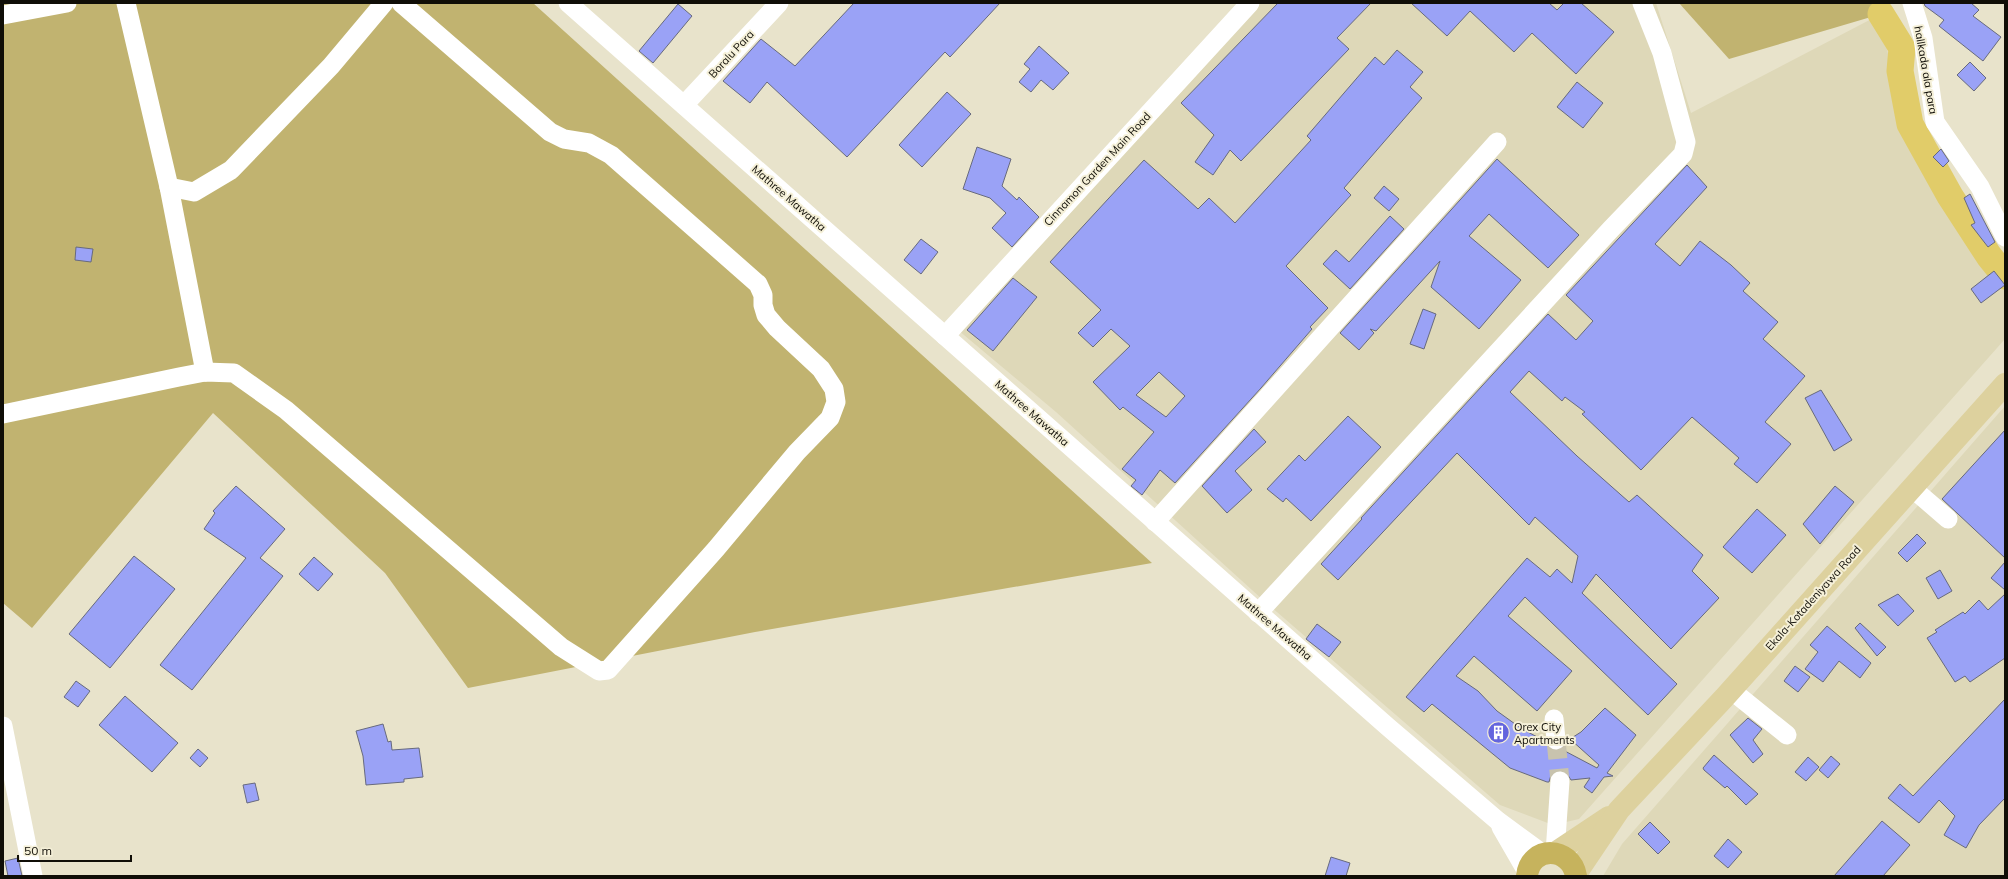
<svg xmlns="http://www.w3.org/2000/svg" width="2008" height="879" font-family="Mulish,sans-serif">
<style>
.built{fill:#ded8b8}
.green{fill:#c1b370}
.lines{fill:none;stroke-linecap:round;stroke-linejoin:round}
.river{stroke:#e1cc69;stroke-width:27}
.building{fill:#9aa2f6;stroke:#676a7e;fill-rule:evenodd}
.minor-tunnel{stroke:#c8c3ae;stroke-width:19;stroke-dasharray:19 10;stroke-linecap:butt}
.minor{stroke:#fff;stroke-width:19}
.major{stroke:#ddd19e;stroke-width:22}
.highway{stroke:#c6b35d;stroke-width:22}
.labels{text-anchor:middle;stroke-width:4;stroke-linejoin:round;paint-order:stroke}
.street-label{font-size:11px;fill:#100e07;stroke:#f5f0d8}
.poi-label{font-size:11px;fill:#100e07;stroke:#f5f0d8;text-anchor:start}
</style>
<rect width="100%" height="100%" fill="#e8e3cb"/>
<g class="built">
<polygon points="1260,3 1656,3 1691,113 1881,14 1901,128 1983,257 2005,283 2005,339 1579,819 1553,825 1500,805 1263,600 1056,412 958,330"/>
<polygon points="2005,406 2005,876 1603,876 1622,844"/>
</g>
<g class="green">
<polygon points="3,3 533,3 1152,563 755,632 468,688 385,573 213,413 32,628 3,603"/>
<polygon points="1679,3 1876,3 1881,14 1729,59"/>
</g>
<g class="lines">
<polyline class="river" points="1881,14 1902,48 1900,71 1910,124 1950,196 1989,256 2005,276"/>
</g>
<g class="building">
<polygon points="854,3 1000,3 950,57 945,52 847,157 767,82 750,103 723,81 761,39 795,66"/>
<polygon points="1278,3 1371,3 1337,38 1349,49 1241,161 1230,150 1213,175 1195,162 1214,135 1181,103"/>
<polygon points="1411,3 1549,3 1557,10 1564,3 1581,3 1614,32 1576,74 1532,33 1514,52 1470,11 1447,36"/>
<polygon points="1924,3 1971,3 1979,10 1973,16 2001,37 1983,61 1939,26 1944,20 1925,6"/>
<polygon points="678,4 692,16 653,63 639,51"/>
<polygon points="1039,46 1069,73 1053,90 1041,80 1031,92 1019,82 1030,69 1024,64"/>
<path d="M1397 50 1423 72 1410 87 1422 98 1344 188 1351 195 1286 266 1328 308 1310 327 1312 329 1261 388 1175 483 1160 470 1142 495 1131 486 1136 480 1122 469 1154 432 1123 407 1120 410 1093 382 1130 346 1111 329 1093 347 1078 333 1101 310 1050 262 1144 160 1198 209 1209 198 1235 223 1311 140 1307 136 1375 57 1384 65ZM1159 372 1185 396 1166 417 1136 395Z"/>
<polygon points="1970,62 1986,78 1974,91 1957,75"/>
<polygon points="1577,82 1603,103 1583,128 1557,107"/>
<polygon points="947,92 971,114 922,167 899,145"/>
<polygon points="977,147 1011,159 1002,186 1017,200 1019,197 1039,217 1012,247 992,228 1006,213 990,198 963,189"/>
<polygon points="1941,149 1949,161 1943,167 1933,157"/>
<polygon points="1497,159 1579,235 1548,268 1489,214 1469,236 1521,280 1479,329 1431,287 1440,261 1376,331 1370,329 1374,333 1359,350 1340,333"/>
<polygon points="1687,165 1707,187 1655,244 1680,266 1700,241 1731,265 1750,283 1743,291 1778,322 1763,339 1805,376 1765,422 1791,444 1757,483 1734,464 1739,458 1692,417 1641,470 1582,414 1585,412 1565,397 1562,401 1529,371 1510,392 1577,456 1629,502 1637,495 1703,555 1692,571 1719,598 1671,649 1596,574 1582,593 1677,684 1648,715 1525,597 1508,616 1572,671 1537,711 1474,656 1456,676 1478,691 1497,711 1522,729 1545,741 1551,750 1561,749 1597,768 1599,765 1570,739 1581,732 1605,708 1636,735 1607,773 1613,776 1604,777 1592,793 1584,787 1590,778 1571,780 1566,772 1560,770 1551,775 1549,782 1547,782 1510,768 1432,704 1424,712 1406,697 1527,558 1550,577 1557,569 1572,583 1578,556 1535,517 1529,525 1457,453 1338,580 1321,564 1362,519 1361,518 1548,314 1576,340 1593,321 1566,295"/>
<polygon points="1384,186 1399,199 1389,211 1374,198"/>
<polygon points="1970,194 1995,242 1988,247 1971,225 1975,223 1964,198"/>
<polygon points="1390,216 1404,229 1350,289 1323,264 1336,250 1349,262"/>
<polygon points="921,239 938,252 921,274 904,260"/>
<polygon points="76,247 93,249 91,262 75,260"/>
<polygon points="1994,271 2005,285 1981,303 1971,289"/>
<polygon points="1013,278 1037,297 993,351 967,330"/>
<polygon points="1423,309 1436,314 1424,349 1410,344"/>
<polygon points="1821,390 1852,440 1834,451 1805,398"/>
<polygon points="1348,416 1381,447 1311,521 1286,498 1283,502 1267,489 1299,455 1305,461"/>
<polygon points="1254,429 1266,442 1235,471 1252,490 1227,513 1202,486"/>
<polygon points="2005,430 2005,558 1942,499"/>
<polygon points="236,486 285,529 260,558 283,576 192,690 160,665 246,558 204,529 215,513 213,511"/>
<polygon points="1835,486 1854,502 1820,544 1803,524"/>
<polygon points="1757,509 1786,535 1752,573 1723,547"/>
<polygon points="1917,534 1926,543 1907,562 1898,553"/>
<polygon points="134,556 175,589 110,668 69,634"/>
<polygon points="314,557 333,574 318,591 299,574"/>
<polygon points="2005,562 2005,590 1991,578"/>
<polygon points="1940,570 1952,591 1938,599 1926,578"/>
<polygon points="1898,594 1914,611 1898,626 1878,605"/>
<polygon points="2005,594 2005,658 1970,682 1965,676 1955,682 1927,638 1937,632 1935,630 1963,612 1965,614 1979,600 1988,610"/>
<polygon points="1860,623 1886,647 1877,656 1855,628"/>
<polygon points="1317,624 1341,642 1329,657 1306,639"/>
<polygon points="1827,626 1871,663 1860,678 1839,661 1823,682 1805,669 1818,652 1810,645"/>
<polygon points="1795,666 1810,677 1798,692 1784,681"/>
<polygon points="76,681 90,691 78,707 64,697"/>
<polygon points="125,696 178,743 152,772 99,725"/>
<polygon points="2005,699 2005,798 1979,825 1966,848 1944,835 1955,816 1939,800 1919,823 1888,798 1900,784 1913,796"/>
<polygon points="1748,718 1762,729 1753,740 1763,754 1753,763 1730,735"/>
<polygon points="383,724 388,742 391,741 392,750 419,748 423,777 404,779 404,782 366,785 363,756 356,731"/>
<polygon points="198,749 208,758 200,767 190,758"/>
<polygon points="1714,755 1758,794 1746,805 1727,786 1725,788 1704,770 1703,768"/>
<polygon points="1831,756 1840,764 1828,778 1819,770"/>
<polygon points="1808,757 1819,767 1806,781 1795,772"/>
<polygon points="255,783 259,800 247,803 243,785"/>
<polygon points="1882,821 1910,845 1883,876 1834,876"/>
<polygon points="1650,822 1670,842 1658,854 1638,834"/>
<polygon points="1728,839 1742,852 1728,868 1714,856"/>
<polygon points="1331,857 1350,863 1346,876 1325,876"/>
<polygon points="18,858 22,876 8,876 5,861"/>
</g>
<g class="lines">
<polyline class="minor-tunnel" points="1556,740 1560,781"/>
<g class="minor">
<polyline points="126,3 169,187 194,192 231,170 331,66 384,3"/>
<polyline points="568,3 1388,727 1498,821 1543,854"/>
<polyline points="1912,3 1923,38 1935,122 1980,187 2005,237"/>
<polyline points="3,15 67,3"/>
<polyline points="684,105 779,3"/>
<polyline points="169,187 205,372"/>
<polyline points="945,336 1250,3"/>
<polyline points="3,414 179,377 205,372 234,373 286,410 561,647 599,671 608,670 716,549 797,452 830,418 836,402 834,389 821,369 777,328 766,315 763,305 763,295 758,284 611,155 589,143 564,139 550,132 401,3"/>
<polyline points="1912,488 1948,519"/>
<polyline points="1155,522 1497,142"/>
<polyline points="1258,613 1611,229 1683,154 1686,142 1662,53 1642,3"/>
<polyline points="1731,690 1787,735"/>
<polyline points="1554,719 1556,740"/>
<polyline points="3,726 33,876"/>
<polyline points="1501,827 1527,872"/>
<polyline points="1555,853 1560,781"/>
</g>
<g class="major">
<polyline points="1555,853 1609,817"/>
<polyline points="1576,874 1619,810 1724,698 2005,384"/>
</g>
<path class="highway" d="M1527 876C1530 845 1571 846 1576 876"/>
</g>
<defs>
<symbol id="building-disc" viewBox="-11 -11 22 22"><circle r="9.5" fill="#6465de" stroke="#f5f0d8"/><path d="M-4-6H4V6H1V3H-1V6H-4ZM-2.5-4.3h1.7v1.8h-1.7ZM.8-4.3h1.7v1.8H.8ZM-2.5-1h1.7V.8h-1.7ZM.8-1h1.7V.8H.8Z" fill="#fff"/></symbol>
</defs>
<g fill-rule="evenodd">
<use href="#building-disc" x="1486" y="720" width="25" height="25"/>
</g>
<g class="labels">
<g class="street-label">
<text transform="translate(731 54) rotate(-47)" y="4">Boralu Para</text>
<text transform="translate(1926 70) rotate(80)" y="4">hallkada ala para</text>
<text transform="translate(1097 169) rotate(-47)" y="4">Cinnamon Garden Main Road</text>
<text transform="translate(789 198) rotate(41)" y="4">Mathree Mawatha</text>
<text transform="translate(1032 413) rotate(41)" y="4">Mathree Mawatha</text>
<text transform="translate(1813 598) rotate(-48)" y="4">Ekala-Kotadeniyawa Road</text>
<text transform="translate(1275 627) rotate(41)" y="4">Mathree Mawatha</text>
</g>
<g class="poi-label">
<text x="1514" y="731">Orex City<tspan x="1514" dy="13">Apartments</tspan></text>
</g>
</g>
<rect width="2008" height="879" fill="none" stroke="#100e07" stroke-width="8"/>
<path d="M18 855v6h113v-6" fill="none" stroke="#100e07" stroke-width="2"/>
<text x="24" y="855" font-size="12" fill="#100e07" stroke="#f5f0d8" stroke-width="3" paint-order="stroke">50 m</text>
</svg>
